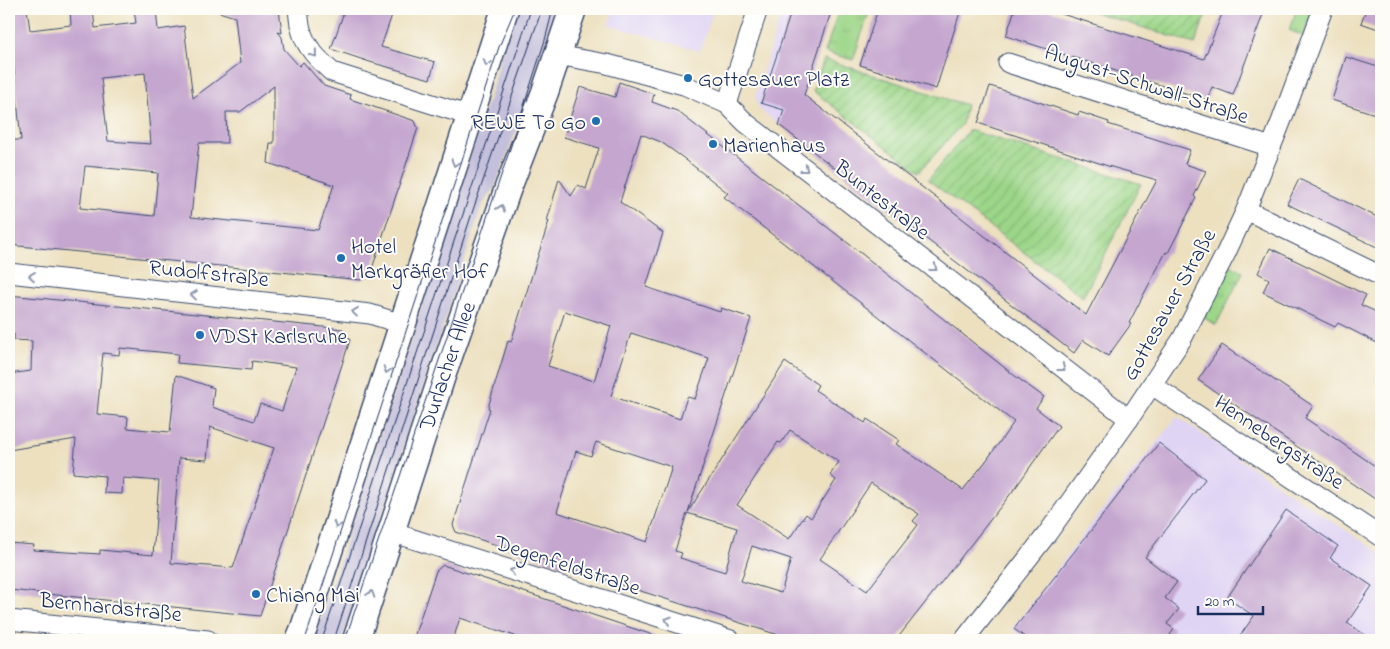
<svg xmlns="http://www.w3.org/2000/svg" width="1390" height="649" font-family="'Indie Flower',sans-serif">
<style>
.built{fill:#e0d4f4}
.railway{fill:#c4c0db}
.grass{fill:url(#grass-tufts);stroke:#5c8273}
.garden{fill:url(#garden-furrows);stroke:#5c8273}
.building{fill:#c4a6cf;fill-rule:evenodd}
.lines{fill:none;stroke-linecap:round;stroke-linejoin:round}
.street-casing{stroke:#3a4a6d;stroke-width:21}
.secondary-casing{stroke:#3a4a6d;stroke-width:29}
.street{stroke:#fff;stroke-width:19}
.secondary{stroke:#fff;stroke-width:26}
.tram{stroke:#1b2f5e;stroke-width:1}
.oneway{stroke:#8d97ae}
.poi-dot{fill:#1f6fb2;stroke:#fdfcf7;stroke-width:2}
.labels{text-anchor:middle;stroke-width:4;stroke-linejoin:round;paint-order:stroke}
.poi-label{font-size:22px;fill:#1b2f5e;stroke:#fdfcf7;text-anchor:start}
.street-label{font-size:22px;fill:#1b2f5e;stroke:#fdfcf7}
</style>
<defs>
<pattern id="grass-tufts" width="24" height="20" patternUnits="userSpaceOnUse" patternTransform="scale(1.25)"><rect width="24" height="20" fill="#9cd688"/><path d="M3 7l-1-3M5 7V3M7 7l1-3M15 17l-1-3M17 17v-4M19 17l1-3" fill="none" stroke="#86b878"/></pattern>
<pattern id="garden-furrows" width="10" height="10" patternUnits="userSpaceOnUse" patternTransform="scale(1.25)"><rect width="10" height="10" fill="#9cd688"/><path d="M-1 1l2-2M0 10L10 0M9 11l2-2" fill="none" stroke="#86b878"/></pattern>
</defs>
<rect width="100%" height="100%" fill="#fdfcf7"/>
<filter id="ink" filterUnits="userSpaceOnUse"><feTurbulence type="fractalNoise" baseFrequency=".02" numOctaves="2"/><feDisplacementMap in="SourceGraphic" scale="10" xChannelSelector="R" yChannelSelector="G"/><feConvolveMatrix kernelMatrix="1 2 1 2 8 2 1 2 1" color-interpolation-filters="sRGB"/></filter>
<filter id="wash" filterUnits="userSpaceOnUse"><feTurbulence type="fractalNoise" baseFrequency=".0096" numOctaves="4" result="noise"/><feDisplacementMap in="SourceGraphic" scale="20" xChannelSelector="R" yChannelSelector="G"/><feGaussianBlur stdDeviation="1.12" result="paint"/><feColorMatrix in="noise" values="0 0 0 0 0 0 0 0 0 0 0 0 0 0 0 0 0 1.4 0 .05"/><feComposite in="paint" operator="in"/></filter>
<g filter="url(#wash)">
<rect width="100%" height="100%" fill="#ece0bf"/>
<g class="built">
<polygon points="614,9 714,9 700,51 609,25"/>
<polygon points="783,9 816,9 779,125 759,109 755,96"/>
<polygon points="1177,417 1381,554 1381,640 1026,640 1012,629 1088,528"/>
</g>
<polygon class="railway" points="513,9 563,9 494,189 482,205 342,640 314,640 493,85"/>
<g class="grass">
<polygon points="839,9 870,9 853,60 825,52"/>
<polygon points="1297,9 1313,9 1303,36 1289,30"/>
<polygon points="1230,265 1243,272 1216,325 1204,318"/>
</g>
<g class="garden">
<polygon points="1084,9 1208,9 1195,44"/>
<polygon points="824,59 966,105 962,124 919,172 813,91"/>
<polygon points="969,130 1141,184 1083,297 928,180"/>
</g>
<g id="blocks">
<g class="building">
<path d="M9 9H27L30 30 71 25 70 9H93L95 28 136 23 134 9H156L158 30 184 26 193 98 240 63 235 17 219 12V9H279L282 33 278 32 282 37 284 49 299 66 303 62 324 86 351 95 350 99 415 121 418 128 370 275 361 280 9 245V140H21L9 21ZM145 73 151 144 108 141 101 78ZM274 86V143H270L268 163 334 185 318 230 191 217 199 143H227L226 112H240ZM85 166 158 173 154 216 80 208Z"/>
<polygon points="345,9 394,9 381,47 435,62 430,79 370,62 331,49"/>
<polygon points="792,9 832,9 804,95 1086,315 1157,180 1108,166 978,123 990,86 1078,115 1079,112 1109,122 1108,124 1190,150 1185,164 1206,171 1194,196 1196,198 1168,253 1166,252 1145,292 1129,323 1131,324 1108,356 1083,340 1074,353 779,125 784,110 761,103"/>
<polygon points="878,9 961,9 936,89 860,65"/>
<polygon points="1015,9 1046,9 1204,59 1224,9 1265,9 1233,95 1212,87 1207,100 1006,36"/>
<polygon points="1366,9 1381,9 1381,30 1361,23"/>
<polygon points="1346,57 1381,68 1381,116 1332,100"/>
<path d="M619 82 654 94 652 102 677 111 862 254 1015 376 1044 397 1036 408 1059 426 1016 487 896 640H794L456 532 453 525 490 409 488 408 490 401 508 341 511 342 516 326 549 221H547L559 179 571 196 578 185 586 189 599 148 564 137 580 87 615 97ZM641 134 661 142 682 157 728 193 724 197 1014 422 986 461 963 490 896 444 899 440 867 419 865 423 815 390 818 385 785 362 688 512 751 318 721 308 720 312 646 287 663 233 620 202ZM565 311 611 326 594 381 548 366ZM631 333 709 358 695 399 687 397 680 419 611 396ZM790 430 839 462 830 475 836 480 811 518 806 514 789 539 737 505 778 442 781 443ZM596 442 672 467 647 542 557 512 576 451 591 456ZM871 483 919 514 913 521 918 525 867 591 820 559ZM687 513 737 528 725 572 680 558 682 553 675 551ZM752 546 791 559 781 593 741 581Z"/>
<polygon points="1299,179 1381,219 1381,249 1287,204"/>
<polygon points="1270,248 1366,295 1361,305 1381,314 1381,345 1338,323 1335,327 1263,292 1269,279 1258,273"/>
<path d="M9 295 343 329 350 340 260 616 9 590V543L34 545 33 550 100 554V550L153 555 159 481 123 478 122 494 104 493 105 476 73 473 76 439 9 450V374L31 371 32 341 14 340V334H9ZM120 348 178 354 177 363 251 370 252 361 296 367 282 411 260 404 254 421 212 407 214 388 176 375 170 432 127 428 128 417 97 414 103 353 119 355ZM210 427 274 448 233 568 171 563 179 458 207 460Z"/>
<polygon points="1222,345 1313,406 1305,418 1381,470 1381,503 1198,380"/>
<polygon points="1159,443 1205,479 1145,557 1177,582 1165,598 1179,609 1167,624 1174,629 1167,640 1029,640 1014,629"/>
<polygon points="1286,510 1338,546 1330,558 1372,586 1347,623 1373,640 1237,640 1254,616 1227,598"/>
<polygon points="443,565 659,637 659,640 514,640 515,636 460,618 453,640 413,640 436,571"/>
</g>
</g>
</g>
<g filter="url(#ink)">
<use href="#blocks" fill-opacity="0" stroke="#3a4a6d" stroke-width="1"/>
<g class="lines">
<defs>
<g id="street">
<path d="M298 9C299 15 299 23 301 29 305 47 319 60 332 72L470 116"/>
<polyline points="557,55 607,64 684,85 727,104 746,123 1129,419"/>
<polyline points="1008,63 1271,147"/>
<polyline points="727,104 758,9"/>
<polyline points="1246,210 1381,276"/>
<polyline points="9,273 370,314 402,324"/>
<polyline points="1152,385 1381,537"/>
<polyline points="391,532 731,640"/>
<polyline points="9,620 208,640"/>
<polyline points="964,640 1047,534 1129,419 1182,339 1225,255 1246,210 1281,122 1323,9"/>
</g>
<g id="secondary">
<polyline points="299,640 304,628 505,9"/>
<path id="s1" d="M356 640 442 376 508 188 545 92 573 9"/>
</g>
</defs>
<use href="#street" class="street-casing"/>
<use href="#secondary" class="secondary-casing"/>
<use href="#street" class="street"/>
<use href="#secondary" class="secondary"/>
<g class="tram">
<polyline points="305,640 499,47 515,9"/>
<polyline points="322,640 531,9"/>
<polyline points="334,640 472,213 542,9"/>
<polyline points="345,640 509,152 545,40 553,9"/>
</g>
</g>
<defs><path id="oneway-chevron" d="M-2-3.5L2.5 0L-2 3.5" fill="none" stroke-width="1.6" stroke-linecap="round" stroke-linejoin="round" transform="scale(1.25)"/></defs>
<g class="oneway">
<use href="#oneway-chevron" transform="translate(314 54) rotate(51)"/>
<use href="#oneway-chevron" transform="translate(487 63) rotate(108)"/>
<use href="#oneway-chevron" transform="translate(455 163) rotate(108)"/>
<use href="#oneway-chevron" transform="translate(805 169) rotate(38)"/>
<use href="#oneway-chevron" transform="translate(501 208) rotate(-71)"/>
<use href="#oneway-chevron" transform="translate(934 268) rotate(38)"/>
<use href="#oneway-chevron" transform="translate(32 276) rotate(-173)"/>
<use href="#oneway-chevron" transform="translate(194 295) rotate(-174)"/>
<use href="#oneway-chevron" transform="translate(355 312) rotate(-174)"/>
<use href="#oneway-chevron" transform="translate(1062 368) rotate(38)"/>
<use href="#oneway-chevron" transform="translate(387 370) rotate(108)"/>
<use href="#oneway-chevron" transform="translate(337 525) rotate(108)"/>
<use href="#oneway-chevron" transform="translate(513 571) rotate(-162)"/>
<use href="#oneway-chevron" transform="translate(371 594) rotate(-72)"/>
<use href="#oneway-chevron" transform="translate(668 620) rotate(-162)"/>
</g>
</g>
<g class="poi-dot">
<circle cx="688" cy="78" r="5"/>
<circle cx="596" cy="121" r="5"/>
<circle cx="713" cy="144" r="5"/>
<circle cx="341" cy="258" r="5"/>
<circle cx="200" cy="335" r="5"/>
<circle cx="256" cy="594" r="5"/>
</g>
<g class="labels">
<g class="poi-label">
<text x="698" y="86">Gottesauer Platz</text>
<text x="586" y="129" text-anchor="end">REWE To Go</text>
<text x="723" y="152">Marienhaus</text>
<text x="351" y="253">Hotel<tspan x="351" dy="25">Markgräfler Hof</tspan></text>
<text x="210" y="343">VDSt Karlsruhe</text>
<text x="266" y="602">Chiang Mai</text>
</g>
<g class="street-label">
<text transform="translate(1147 83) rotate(18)" y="8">August-Schwall-Straße</text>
<text transform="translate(883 199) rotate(38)" y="8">Buntestraße</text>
<text transform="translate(209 272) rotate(6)" y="8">Rudolfstraße</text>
<text transform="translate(1168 304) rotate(-61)" y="8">Gottesauer Straße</text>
<text dy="8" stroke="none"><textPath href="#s1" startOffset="289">Durlacher Allee</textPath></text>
<text transform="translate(1280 441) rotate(34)" y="8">Hennebergstraße</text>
<text transform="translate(568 564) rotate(18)" y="8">Degenfeldstraße</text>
<text transform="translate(111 606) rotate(6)" y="8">Bernhardstraße</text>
</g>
</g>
<rect width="1390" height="649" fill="none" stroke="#fdfcf7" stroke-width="30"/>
<path d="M1198 606v8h65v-8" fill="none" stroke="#1b2f5e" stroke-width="2.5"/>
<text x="1205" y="606" font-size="15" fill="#1b2f5e" stroke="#fdfcf7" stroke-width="4" paint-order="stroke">20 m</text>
</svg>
